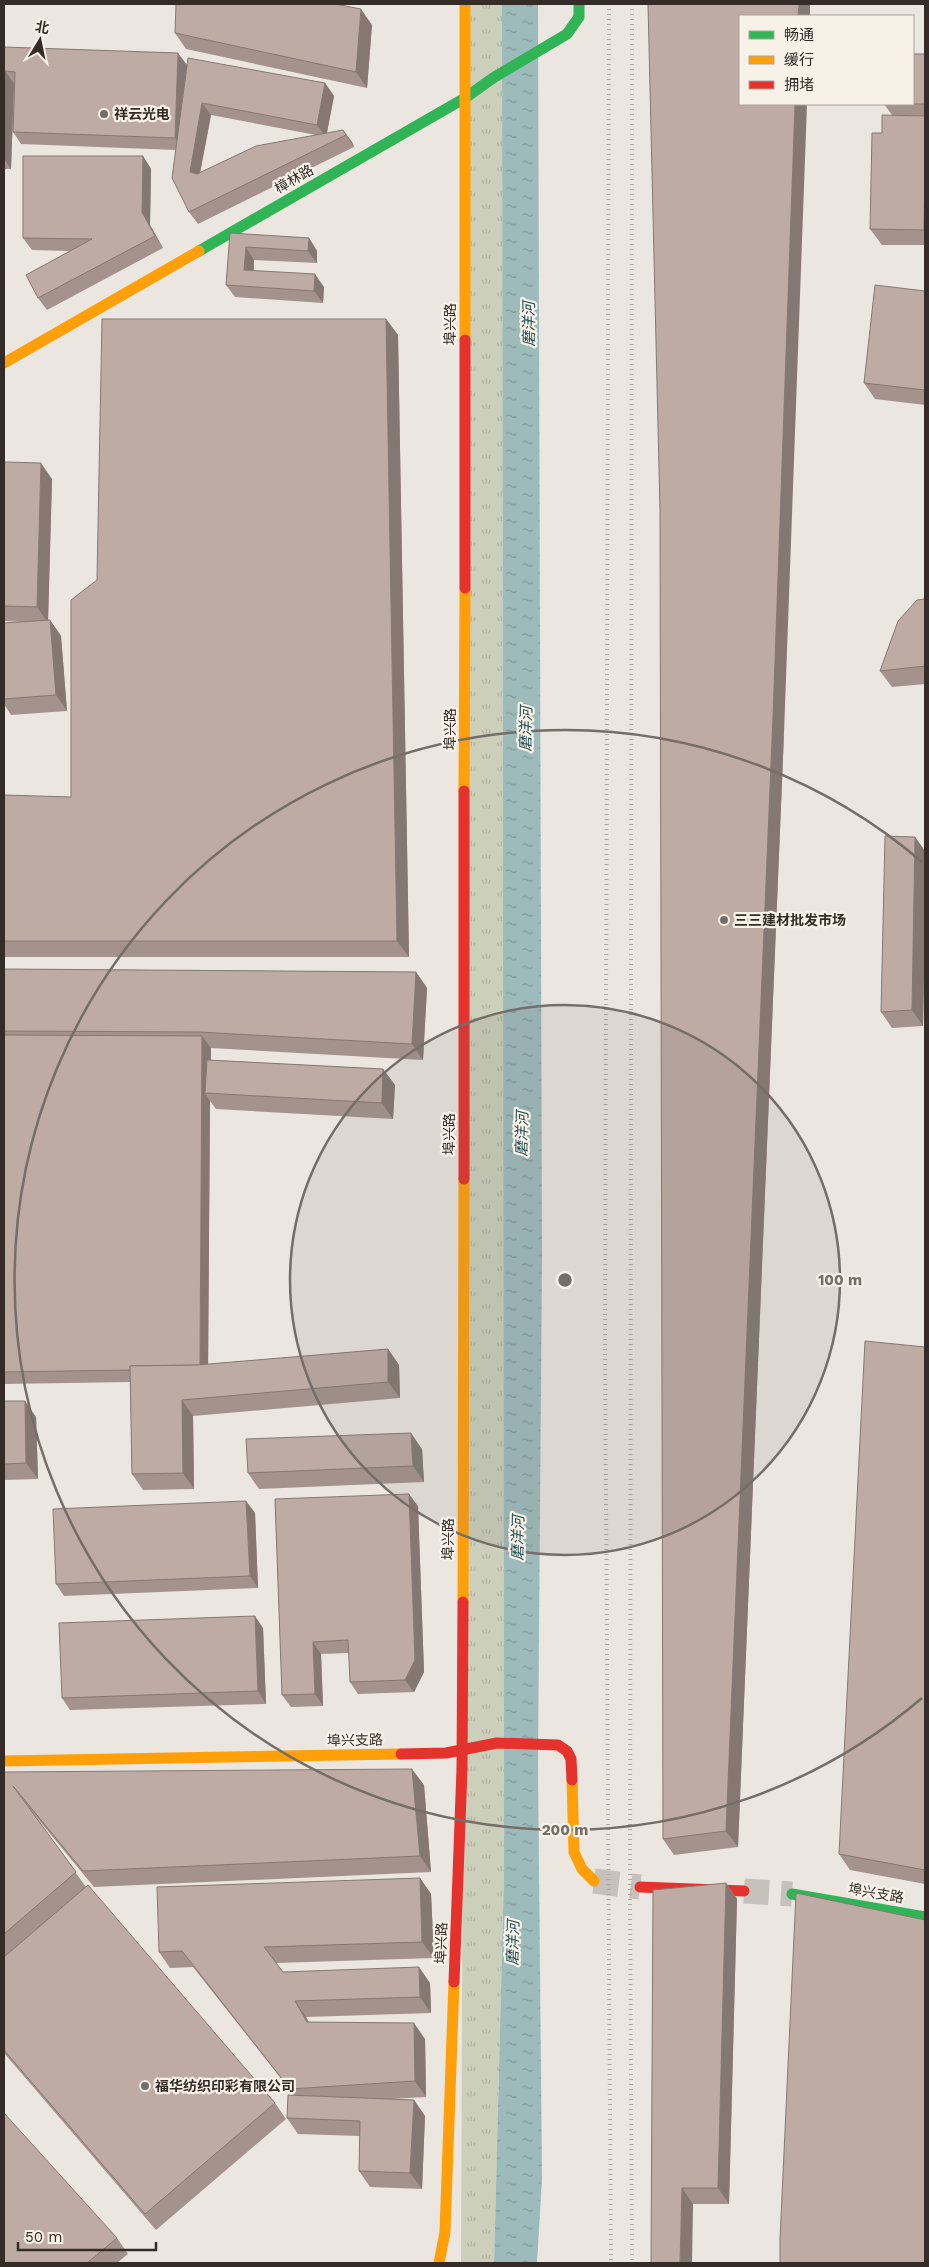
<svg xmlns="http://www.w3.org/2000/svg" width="929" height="2267" font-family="'Work Sans','Noto Sans SC',sans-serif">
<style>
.park{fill:url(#park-tufts)}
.water{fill:url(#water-ripples)}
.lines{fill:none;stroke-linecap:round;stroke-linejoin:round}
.secondary-tunnel{stroke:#c7c1bb;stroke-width:25;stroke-dasharray:25 12;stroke-linecap:butt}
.fast{stroke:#30b455;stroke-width:11}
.slow{stroke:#ff9f0a;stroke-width:11}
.jam{stroke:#e5322d;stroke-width:11}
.rail{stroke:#aca7a4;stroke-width:4;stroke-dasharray:1 4;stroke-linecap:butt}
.wall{fill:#a3938c;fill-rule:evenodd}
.shaded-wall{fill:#857872}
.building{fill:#beaba3;stroke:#857872}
.ring{fill:none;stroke:#756d68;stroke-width:2.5}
.poi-dot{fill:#756d68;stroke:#f8f1e8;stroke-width:2}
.labels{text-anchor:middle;stroke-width:4.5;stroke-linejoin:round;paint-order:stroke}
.poi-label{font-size:14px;font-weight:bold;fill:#352c28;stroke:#f8f1e8;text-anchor:start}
.street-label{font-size:14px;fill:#352c28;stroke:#f8f1e8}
.water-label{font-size:15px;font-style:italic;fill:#214f53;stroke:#f8f1e8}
.centre{fill:#756d68;stroke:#f8f1e8;stroke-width:2.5}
.ring-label{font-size:15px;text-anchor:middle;font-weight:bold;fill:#756d68;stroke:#f8f1e8;stroke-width:4.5;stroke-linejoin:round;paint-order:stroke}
</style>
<defs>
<pattern id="park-tufts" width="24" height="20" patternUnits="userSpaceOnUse" patternTransform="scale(1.25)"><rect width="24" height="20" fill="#ccd0bb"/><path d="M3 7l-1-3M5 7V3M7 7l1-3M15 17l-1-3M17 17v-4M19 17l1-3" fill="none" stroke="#b0b3a1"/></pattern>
<pattern id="water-ripples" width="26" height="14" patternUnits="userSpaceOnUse" patternTransform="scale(1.25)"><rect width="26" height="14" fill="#9ebbbb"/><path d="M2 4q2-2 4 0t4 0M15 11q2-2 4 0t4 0" fill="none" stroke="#829898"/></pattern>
</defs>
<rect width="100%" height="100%" fill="#ece6e0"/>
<polygon class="park" points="470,4 502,4 504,1874 494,2263 461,2263"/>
<polygon class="water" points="502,4 538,4 542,1255 538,1764 542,2178 537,2263 494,2263 504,1874"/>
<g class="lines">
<g class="secondary-tunnel">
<polyline points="594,1881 640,1887"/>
<polyline points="744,1891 792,1894"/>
</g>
<g class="fast">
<polyline points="199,251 465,98 493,78 567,34 579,17 579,4"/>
<polyline points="792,1894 925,1917"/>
</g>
<g class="slow">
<polyline points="465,340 465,4"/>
<polyline points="4,363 199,251"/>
<polyline points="464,791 465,588"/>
<polyline points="463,1602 464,1179"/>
<polyline points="4,1761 401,1754"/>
<polyline points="572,1780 574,1852 582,1869 594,1881"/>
<polyline points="439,2263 445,2232 454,1982"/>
</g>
<g class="jam">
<polyline points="465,588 465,340"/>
<polyline points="464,1179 464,791"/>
<polyline points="401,1754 446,1753 497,1743 558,1745 567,1751 571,1759 572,1780"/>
<polyline points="640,1887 744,1891"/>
<polyline points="454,1982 462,1769 463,1602"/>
</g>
<g class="rail">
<polyline points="609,4 605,1344 611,2263"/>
<polyline points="632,4 630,1903 632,2263"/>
</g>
</g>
<g class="wall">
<polygon points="372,25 367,88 186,49 175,33"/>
<path d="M4 47 187 65 325 83 334 96 327 133 343 130 352 142 354 147 198 224 189 212 176 150 21 144 13 132 14 84 11 169H4ZM211 115 316 135 200 172Z"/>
<polygon points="925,54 925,245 882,245 870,229 882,133 892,115 884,104"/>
<polygon points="143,156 151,169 150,225 163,248 47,310 38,298 70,251 32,250 23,238"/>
<polygon points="230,233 309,238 317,251 317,263 254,260 254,271 324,287 323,303 235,297 226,285"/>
<polygon points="925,291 925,405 875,399 864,383"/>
<polygon points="386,319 398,335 409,957 4,957 4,795 71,797 97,580"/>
<polygon points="4,462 52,479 48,620 50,620 61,636 67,711 11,715 4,704 4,623 22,622 4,621"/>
<polygon points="925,599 925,684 892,687 880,671"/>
<polygon points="784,733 738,1847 674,1855 663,1839"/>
<polygon points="915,837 925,851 925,928 923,1026 892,1028 881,1012"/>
<polygon points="4,969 416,972 427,988 423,1060 211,1048 211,1060 383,1069 395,1085 393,1119 216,1109 210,1101 208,1364 388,1349 399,1365 400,1398 193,1416 194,1489 143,1490 132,1474 130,1382 4,1384"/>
<polygon points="925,1347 925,1884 850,1870 839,1854"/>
<polygon points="4,1401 36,1417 38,1479 4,1480"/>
<polygon points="422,1449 424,1482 259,1489 248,1473"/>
<polygon points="275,1499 418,1506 424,1672 414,1692 358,1694 350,1682 349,1653 321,1654 323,1706 291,1707 282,1695"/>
<polygon points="246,1501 255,1513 258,1588 64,1596 56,1584"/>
<polygon points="263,1628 266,1704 70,1710 62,1698"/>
<polygon points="4,1772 424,1785 431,1872 94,1887 28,1807 86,1887 275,2103 286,2119 156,2230 4,2053"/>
<polygon points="420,1878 431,1894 434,1958 276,1963 283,1972 430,1983 431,2013 306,2017 308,2022 425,2039 426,2097 391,2099 414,2100 425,2116 422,2189 370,2187 359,2171 360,2136 298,2134 287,2118 294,2095 193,1967 170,1968 159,1952"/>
<polygon points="726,1883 737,1899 729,2204 693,2204 651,2263"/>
<polygon points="117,2238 128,2254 117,2263 4,2263"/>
</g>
<g class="shaded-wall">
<polygon points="799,4 810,4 810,16 798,16"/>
<polygon points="361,9 372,25 367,88 356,72"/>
<polygon points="178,53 187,65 184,150 175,138"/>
<polygon points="5,71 14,84 11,169 4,159 4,117"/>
<polygon points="325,83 334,96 326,137 317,125"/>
<polygon points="202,103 211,115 198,184 190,172"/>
<polygon points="795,104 807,104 784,733 738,1847 726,1831"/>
<polygon points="343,130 352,142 354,147 346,135"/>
<polygon points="143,156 151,169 150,225 163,248 155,236 142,212"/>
<polygon points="925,174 925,232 924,230"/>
<polygon points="309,238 317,251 317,263 308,251"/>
<polygon points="246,247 254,260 253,282 244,270"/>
<polygon points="315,274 324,287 323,303 314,291"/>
<polygon points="386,319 398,335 409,957 397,941"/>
<polygon points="41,463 52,479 48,623 37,607"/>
<polygon points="50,620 61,636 67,711 56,695"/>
<polygon points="915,837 925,851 925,928 923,1026 912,1010"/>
<polygon points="416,972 427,988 423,1060 412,1044"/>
<polygon points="202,1036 211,1048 210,1094 205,1093 210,1101 208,1381 200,1369"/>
<polygon points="383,1069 395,1085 393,1119 382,1103"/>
<polygon points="388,1349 399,1365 400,1398 388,1382"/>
<polygon points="182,1400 193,1416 194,1489 183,1473"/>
<polygon points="25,1401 36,1417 38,1479 26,1463"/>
<polygon points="411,1433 422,1449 424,1482 413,1466"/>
<polygon points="409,1494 418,1506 424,1672 414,1692 405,1680"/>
<polygon points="246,1501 255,1513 258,1588 250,1576"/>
<polygon points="255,1616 263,1628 266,1704 258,1691"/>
<polygon points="313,1642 321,1654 323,1706 315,1694"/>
<polygon points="412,1769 424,1785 431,1872 420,1856"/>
<polygon points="420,1878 431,1894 434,1958 422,1942"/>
<polygon points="726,1883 737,1899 729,2204 718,2188"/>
<polygon points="419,1967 430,1983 431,2013 420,1997"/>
<polygon points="295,2001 306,2017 318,2038 307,2022"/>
<polygon points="414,2023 425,2039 426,2097 415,2081"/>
<polygon points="414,2100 425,2116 422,2189 410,2173"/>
<polygon points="682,2188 693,2204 692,2263 680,2263"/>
</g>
<g class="building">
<polygon points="176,4 335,4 361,9 356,72 175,33"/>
<polygon points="648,4 799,4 798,16 740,16 740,104 795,104 773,717 726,1831 663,1839 660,510"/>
<polygon points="4,47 178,53 175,138 13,132 15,72 5,71 4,117"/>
<rect x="913" y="54" width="12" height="50"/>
<polygon points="188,58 325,83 317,125 202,103 190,172 197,174 256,146 343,130 346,135 189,212 172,178"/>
<polygon points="882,115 925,116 925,174 924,230 870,229 872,133 882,133"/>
<polygon points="23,156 143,156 142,212 155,236 38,298 26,275 92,239 23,238"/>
<polygon points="230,233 309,238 308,251 246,247 244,270 315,274 314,291 226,285"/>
<polygon points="875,285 925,291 925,390 864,383"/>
<polygon points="102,319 386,319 397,941 4,941 4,795 71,797 71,600 97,580"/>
<polygon points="4,462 41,463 37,607 4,606"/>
<polygon points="925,599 925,666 880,671 898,621 917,600"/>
<polygon points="50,620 56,695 4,699 4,623"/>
<polygon points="885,836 915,837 912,1010 881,1012"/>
<polygon points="4,969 416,972 412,1044 199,1032 4,1031"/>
<polygon points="4,1035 202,1036 200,1365 130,1366 130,1370 4,1372"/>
<polygon points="207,1060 383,1069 382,1103 205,1093"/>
<polygon points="865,1341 925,1347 925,1870 839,1854"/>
<polygon points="388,1349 388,1382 182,1400 183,1473 132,1474 130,1366 197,1365"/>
<polygon points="4,1401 25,1401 26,1463 4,1464"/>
<polygon points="411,1433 413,1466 248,1473 246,1439"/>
<polygon points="409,1494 415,1660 405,1680 350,1682 348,1640 313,1642 315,1694 282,1695 275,1499"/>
<polygon points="246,1501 250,1576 56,1584 53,1509"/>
<polygon points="255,1616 258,1691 62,1698 59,1623"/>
<polygon points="412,1769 420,1856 83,1871 13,1786 76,1872 4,1934 4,1772"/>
<polygon points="420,1878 422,1942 264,1947 283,1972 419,1967 420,1997 295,2001 307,2022 414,2023 415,2081 290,2089 182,1951 159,1952 157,1887"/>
<polygon points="726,1883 718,2188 682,2188 680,2263 651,2263 653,1890"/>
<polygon points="88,1885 275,2103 145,2214 4,2050 4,1957"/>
<polygon points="796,1893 925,1920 925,2263 780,2263 780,2239"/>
<polygon points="288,2095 414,2100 410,2173 359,2171 360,2121 287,2118"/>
<polygon points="4,2113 117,2238 87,2263 4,2263"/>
</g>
<circle cx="565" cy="1280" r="275" fill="#756d68" fill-opacity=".12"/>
<g class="ring">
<circle cx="565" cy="1280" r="275"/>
<path d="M922 1698A550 550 0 1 1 922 862"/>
</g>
<g class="poi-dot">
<circle cx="104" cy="114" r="5"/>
<circle cx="724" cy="920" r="5"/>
<circle cx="145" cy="2086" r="5"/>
</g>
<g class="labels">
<g class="poi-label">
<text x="114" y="119">祥云光电</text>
<text x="734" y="925">三三建材批发市场</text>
<text x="155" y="2091">福华纺织印彩有限公司</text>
</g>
<g class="street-label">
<text transform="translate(294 179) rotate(-30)" y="5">樟林路</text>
<text transform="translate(450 324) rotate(-90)" y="5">埠兴路</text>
<text transform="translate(450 729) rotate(-90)" y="5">埠兴路</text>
<text transform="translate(449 1134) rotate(-90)" y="5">埠兴路</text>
<text transform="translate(448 1539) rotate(-90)" y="5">埠兴路</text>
<text transform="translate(355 1740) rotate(-1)" y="5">埠兴支路</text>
<text transform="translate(876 1893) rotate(10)" y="5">埠兴支路</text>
<text transform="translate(441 1943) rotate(-88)" y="5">埠兴路</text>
</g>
<g class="water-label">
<text transform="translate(529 324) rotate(-90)" y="5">磨洋河</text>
<text transform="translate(526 729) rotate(-89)" y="5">磨洋河</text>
<text transform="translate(522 1134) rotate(-89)" y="5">磨洋河</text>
<text transform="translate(518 1538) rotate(-89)" y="5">磨洋河</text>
<text transform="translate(513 1943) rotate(-89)" y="5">磨洋河</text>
</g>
</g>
<circle cx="565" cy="1280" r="8" class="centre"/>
<g class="ring-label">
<text x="840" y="1285">100 m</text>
<text x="565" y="1835">200 m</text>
</g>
<rect width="929" height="2267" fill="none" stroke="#352c28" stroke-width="10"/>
<rect x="739" y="15" width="175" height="90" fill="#f8f1e8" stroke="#aaa29b"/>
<rect x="749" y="31" width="25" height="8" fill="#30b455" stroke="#aaa29b"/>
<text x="784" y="40" font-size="15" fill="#352c28">畅通</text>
<rect x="749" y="56" width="25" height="8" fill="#ff9f0a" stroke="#aaa29b"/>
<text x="784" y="65" font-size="15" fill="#352c28">缓行</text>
<rect x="749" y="81" width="25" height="8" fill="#e5322d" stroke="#aaa29b"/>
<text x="784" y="90" font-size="15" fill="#352c28">拥堵</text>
<g transform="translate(40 40) rotate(10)" stroke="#f8f1e8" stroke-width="4" paint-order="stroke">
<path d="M0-4L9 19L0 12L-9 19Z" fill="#352c28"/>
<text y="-8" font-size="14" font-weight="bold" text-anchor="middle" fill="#352c28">北</text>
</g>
<path d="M18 2242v8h138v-8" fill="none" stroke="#352c28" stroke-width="2.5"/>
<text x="25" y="2242" font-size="15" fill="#352c28" stroke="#f8f1e8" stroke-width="4" paint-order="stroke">50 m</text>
</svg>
